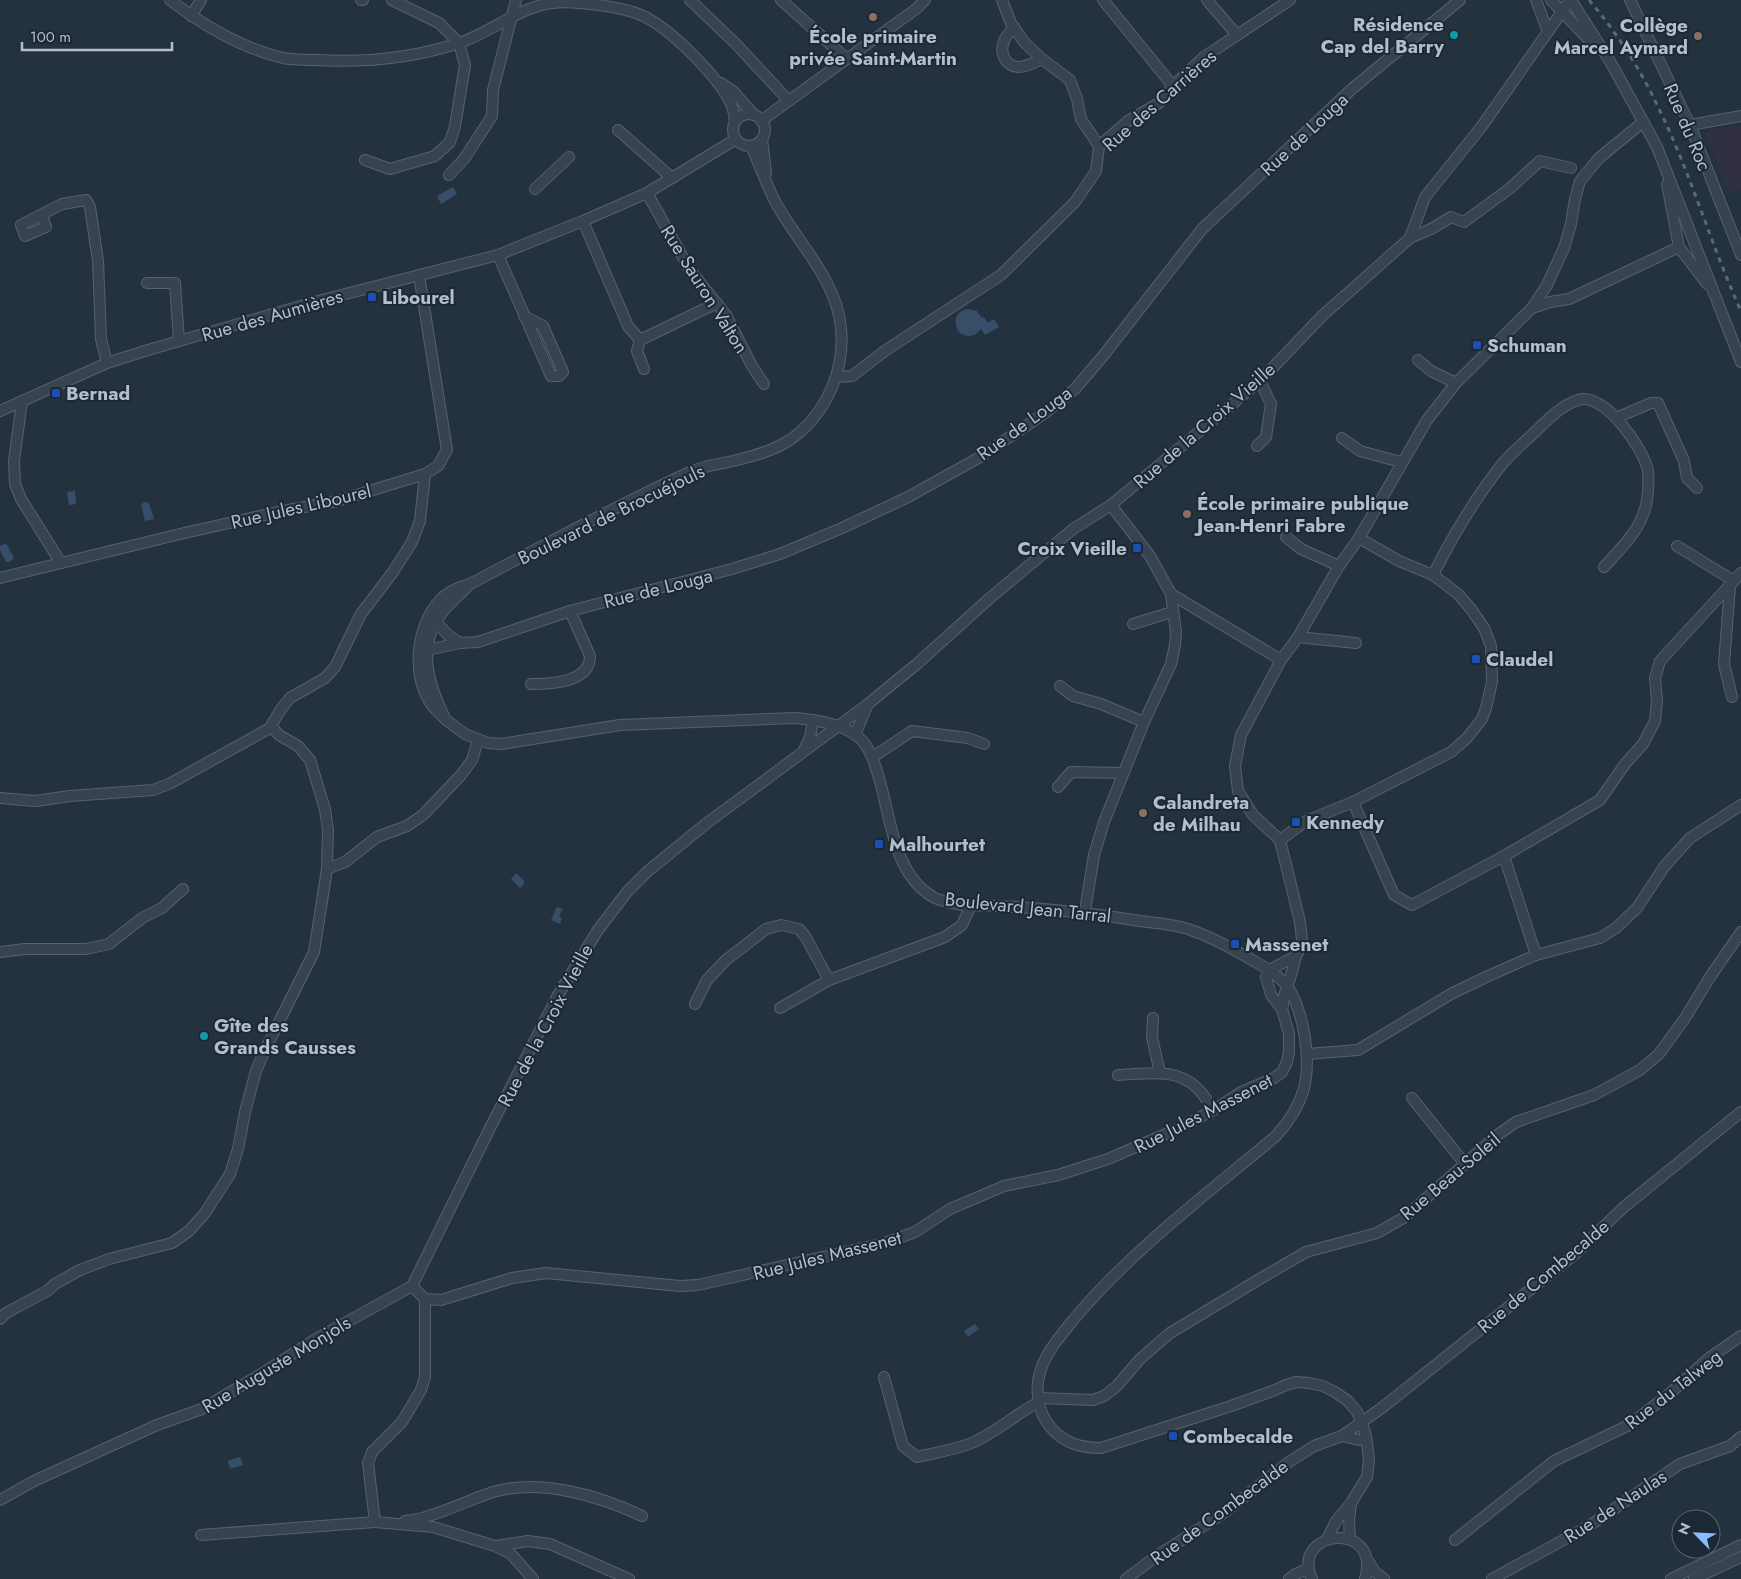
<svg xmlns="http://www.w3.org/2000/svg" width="1741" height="1579" font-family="Jost,sans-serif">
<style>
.medical{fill:#313041}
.water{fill:#374e68}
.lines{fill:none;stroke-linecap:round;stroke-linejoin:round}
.street-casing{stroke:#56616e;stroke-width:12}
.street{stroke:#384350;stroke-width:10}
.rail{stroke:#5a6877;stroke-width:3;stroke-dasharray:5 5;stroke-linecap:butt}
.education-dot{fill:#8d6e63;stroke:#1d2835;stroke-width:2}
.culture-dot{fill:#0f9aa8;stroke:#1d2835;stroke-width:2}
.transit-dot{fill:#1a4fb4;stroke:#1d2835;stroke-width:2}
.labels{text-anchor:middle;stroke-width:4;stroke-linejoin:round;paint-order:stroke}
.poi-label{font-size:19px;font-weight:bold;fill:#b4becb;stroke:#1d2835;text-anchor:start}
.street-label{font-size:19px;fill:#b4becb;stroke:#1d2835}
</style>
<rect width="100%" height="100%" fill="#243240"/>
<polygon class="medical" points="1741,125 1741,189 1728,192 1706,136 1709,131 1712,130"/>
<g class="water">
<polygon points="453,187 457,194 441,204 437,196"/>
<path d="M968 309 977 311 982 318 984 317 988 323 994 319 999 327 985 335 981 329C975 337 968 338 960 333 952 323 955 311 968 309Z"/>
<polygon points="75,491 76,504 69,505 67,492"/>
<polygon points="144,502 149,503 154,519 145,521 141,505"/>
<polygon points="6,543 14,558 10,562 6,562 0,550 0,546"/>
<polygon points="516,873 524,881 524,884 520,888 511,879"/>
<polygon points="557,907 563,909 559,916 562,918 560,924 551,920"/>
<polygon points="975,1324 979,1329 968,1337 964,1331"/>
<polygon points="240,1457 243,1465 230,1469 228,1461"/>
</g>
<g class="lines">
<defs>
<g id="street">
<path d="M170 0C204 26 241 48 283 58 294 60 306 60 317 60 365 63 413 58 459 43 490 33 519 7 552 3 572 0 623 7 641 15 669 27 718 76 731 104 734 110 734 116 735 122"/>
<polyline points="361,0 363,0"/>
<polyline points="690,0 736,44 788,100"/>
<polyline points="781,0 847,59"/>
<polyline points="1002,0 1011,23 1024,42 1042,59 1070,80 1077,99 1081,119 1099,146"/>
<polyline points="1103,0 1173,86"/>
<polyline points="1207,0 1237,35"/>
<polyline points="1536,0 1548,32"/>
<polyline points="1551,0 1595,46"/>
<polyline points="1571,0 1611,63 1657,147 1741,362"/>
<polyline points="1630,0 1690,125 1741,255"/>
<polyline points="191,16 201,0"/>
<path d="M1014 27C1010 32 1004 37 1003 44 1000 55 1007 67 1019 67 1027 67 1034 63 1042 59"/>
<polyline points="721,83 733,91 754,115"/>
<circle cx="749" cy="130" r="16"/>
<polyline points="761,121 916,9 925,0"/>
<polyline points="1690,125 1741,116"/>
<polyline points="618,130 672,178"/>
<polyline points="762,139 766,173"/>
<polyline points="365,160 390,169 435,156 450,142 455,126 465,65 459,43 439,23 392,0"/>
<polyline points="449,175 464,159 492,116 493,90 516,0"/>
<polyline points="1667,184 1679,247 1707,284"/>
<polyline points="535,189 569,157"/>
<polyline points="647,193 690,270 726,315 752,366 764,384"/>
<polyline points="42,215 46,227 25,236 21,225 62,204 86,200 90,207 98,261 101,339 107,363"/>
<polyline points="583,221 628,326 640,340"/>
<polyline points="1410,238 1431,229 1451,217 1464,222 1509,189 1540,161 1571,168"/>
<polyline points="498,255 551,376 559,376 563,372 543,326 524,316"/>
<polyline points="147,283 175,283 179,341"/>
<polyline points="1532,308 1550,302 1569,299 1679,247"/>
<polyline points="640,340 717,303"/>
<polyline points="640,340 637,351 644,369"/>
<polyline points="1418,360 1431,371 1456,383"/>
<polyline points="837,377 852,376 886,350 1001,275 1075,202 1096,171 1099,146 1128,121 1159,103 1173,86 1204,57 1290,0"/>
<polyline points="22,401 14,461 15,484 21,499 61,563"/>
<polyline points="0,411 107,363 148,350 318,301 498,255 583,221 647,193 736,139"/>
<polyline points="1616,418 1651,403 1658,403 1684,461 1687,478 1697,488"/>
<polyline points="1342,438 1360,451 1401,462"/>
<polyline points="1257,446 1266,437 1271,404 1260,381"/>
<polyline points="1286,537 1301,549 1339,566"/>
<polyline points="1677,546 1734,581"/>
<path d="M1433 575C1453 535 1475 498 1503 463 1513 451 1525 442 1536 431 1548 419 1562 405 1578 400 1604 391 1644 449 1648 471 1649 480 1648 496 1646 505 1640 531 1621 548 1604 567"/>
<polyline points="0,578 180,534 278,512 337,501 425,474 438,466 447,450 419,275"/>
<path d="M470 584C543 546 615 506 690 472 705 465 721 464 737 460 759 455 782 448 799 433 829 407 845 367 841 328 837 281 799 244 777 205 767 187 760 165 751 146"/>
<path d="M470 584C461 594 449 603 441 614 416 648 429 686 446 720 443 716 438 713 435 709 410 680 415 627 440 600 448 591 459 587 470 584Z"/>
<polyline points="1730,587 1724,664 1732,697"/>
<polyline points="1171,594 1281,660"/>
<polyline points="436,622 448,635 460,643"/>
<polyline points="1133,624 1172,612"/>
<polyline points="1298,637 1356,643"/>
<polyline points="427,650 460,643 478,642 570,611 732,569 780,554 842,528 908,497 980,457 1045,413 1075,389 1103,356 1202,229 1353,88 1460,0"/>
<path d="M531 684C550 684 590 683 590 656L570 611"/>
<polyline points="1060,686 1073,696 1101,704 1144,722"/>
<path d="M446 720 465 734 488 743 501 744 620 725 795 718C815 720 840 723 857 736 869 745 874 761 878 775 891 815 892 873 933 897 942 902 953 903 963 905 1022 906 1081 911 1140 921 1156 923 1173 924 1188 929 1209 936 1228 946 1247 957 1262 966 1274 971 1286 985 1296 996 1303 1024 1305 1038 1311 1079 1304 1105 1276 1136 1208 1193 1131 1251 1074 1319 1062 1334 1047 1351 1041 1369 1035 1386 1037 1406 1046 1421 1059 1441 1077 1448 1101 1448L1231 1406 1275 1390 1286 1385 1296 1382 1309 1383 1323 1386 1335 1392 1348 1401 1357 1412 1362 1423 1366 1436 1369 1459 1367 1477 1351 1503 1336 1521 1327 1539"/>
<polyline points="855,735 867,706"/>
<polyline points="804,750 810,737 813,720"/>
<polyline points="873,757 912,731 968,738 984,744"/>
<polyline points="1058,787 1071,772 1123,773"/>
<polyline points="0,798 35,801 70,796 153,790 169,784 272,727"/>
<polyline points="1353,802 1394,895 1412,905 1504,856"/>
<polyline points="1280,840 1306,821 1353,802 1451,752 1466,739 1482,719 1486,708 1492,682 1491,646 1484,628 1471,609 1458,594 1433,575 1399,561 1359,538"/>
<polyline points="327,869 345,862 377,837 407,826 423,815 461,775 472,760 478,740"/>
<polyline points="1085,911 1094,855 1104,822 1144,722 1171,664 1175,645 1176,632 1171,594 1150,556 1111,505"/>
<polyline points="0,952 25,949 86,949 109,944 142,918 162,908 183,889"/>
<polyline points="1536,955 1504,856 1600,800 1625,764 1643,744 1655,721 1657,701 1655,678 1660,661 1741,573"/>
<polyline points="1296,956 1300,949 1302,940 1300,922 1280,840 1253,815 1238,791 1235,766 1241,735 1281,660 1298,637 1339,566 1359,538 1427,420 1456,383 1532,308 1547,285 1564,248 1571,224 1575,199 1580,181 1599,158 1643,122"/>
<path d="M1296 956C1293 968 1290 981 1285 993 1283 998 1284 1003 1282 1009L1271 995 1266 977 1271 969Z"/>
<polyline points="695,1004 707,980 726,960 766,929 781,925 799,929 805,936 829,980"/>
<polyline points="780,1008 829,980 945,937 962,925 971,905"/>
<polyline points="1153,1018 1152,1037 1160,1073"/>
<polyline points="1307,1054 1358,1050 1451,994 1486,977 1536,955 1600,938 1616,928 1637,908 1664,867 1690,838 1741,805"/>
<path d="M1118 1075C1145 1074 1176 1067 1197 1088 1204 1094 1208 1103 1214 1110"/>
<polyline points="1412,1098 1465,1164"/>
<polyline points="412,1286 490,1128 558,995 598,930 627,892 648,871 707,823 868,704 918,663 991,597 1073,529 1111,505 1260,381 1322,316 1410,238 1425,197 1482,126 1570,0"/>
<polyline points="412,1286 425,1299 425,1377 421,1390 402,1422 372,1452 368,1463 375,1522 433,1527 495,1546 511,1554 533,1579"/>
<polyline points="425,1299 441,1300 512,1278 546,1273 680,1286 698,1285 885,1243 915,1232 950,1209 1004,1186 1058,1175 1108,1159 1175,1130 1214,1110 1241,1092 1274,1078 1282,1072 1287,1062 1289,1052 1289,1034 1282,1009"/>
<polyline points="0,1319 6,1313 47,1291 55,1284 80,1270 109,1259 172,1243 189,1231 205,1213 230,1174 238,1149 245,1112 256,1071 264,1052 314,952 327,869 328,830 325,809 310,760 298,746 279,735 272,727 272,724 281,709 290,698 325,678 335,667 361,614 393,572 412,542 420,521 425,474"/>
<path d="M884 1377 903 1446 917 1457C934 1453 953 1450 969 1444 995 1434 1015 1414 1039 1402"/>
<polyline points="1039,1398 1093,1400 1104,1396 1116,1387 1140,1359 1170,1333 1263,1277 1306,1252 1377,1233 1405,1217 1496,1136 1516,1122 1594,1095 1640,1070 1659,1054 1685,1018 1710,977 1741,932"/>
<polyline points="1359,1440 1342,1436 1383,1407 1575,1254 1624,1207 1741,1112"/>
<polyline points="0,1500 34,1481 157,1425 202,1409 258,1376 314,1340 412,1286"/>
<path d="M405 1521C413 1520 420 1519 428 1516 450 1510 471 1499 493 1492 540 1478 600 1496 642 1516"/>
<polyline points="201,1535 375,1522"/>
<polyline points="1350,1539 1349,1520 1351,1504"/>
<polyline points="1455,1540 1554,1461 1629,1425 1668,1395 1709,1358 1741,1336"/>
<polyline points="496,1546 528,1541 550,1544 629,1579"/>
<polyline points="1368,1561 1375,1572 1384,1579"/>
<polyline points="1126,1579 1158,1555 1221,1515 1289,1462 1314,1446 1342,1436"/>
<polyline points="1289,1579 1296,1574 1309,1568"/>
<path d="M1312 1579C1289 1530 1382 1519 1365 1579"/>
<polyline points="1492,1579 1589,1526 1680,1464 1730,1446 1741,1437"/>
<polyline points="1671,1579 1741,1545"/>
<polyline points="1694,1579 1741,1557"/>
</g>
</defs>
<use href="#street" class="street-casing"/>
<use href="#street" class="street"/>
<path class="rail" d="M1589 0C1617 33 1641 70 1659 109 1691 174 1711 245 1741 311"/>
</g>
<g class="education-dot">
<circle cx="873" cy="17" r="5"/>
<circle cx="1698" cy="36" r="5"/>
<circle cx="1187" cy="514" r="5"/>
<circle cx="1143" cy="813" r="5"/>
</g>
<g class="culture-dot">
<circle cx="1454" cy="35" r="5"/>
<circle cx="204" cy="1036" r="5"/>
</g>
<g class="transit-dot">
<rect x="367" y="292" width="10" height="10" rx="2.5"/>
<rect x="1472" y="340" width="10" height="10" rx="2.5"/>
<rect x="51" y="388" width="10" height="10" rx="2.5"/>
<rect x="1132" y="543" width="10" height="10" rx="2.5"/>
<rect x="1471" y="654" width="10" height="10" rx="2.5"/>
<rect x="1291" y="817" width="10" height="10" rx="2.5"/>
<rect x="874" y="839" width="10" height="10" rx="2.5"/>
<rect x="1230" y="939" width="10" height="10" rx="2.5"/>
<rect x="1168" y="1431" width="10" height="10" rx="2.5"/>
</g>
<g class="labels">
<g class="poi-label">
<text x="1444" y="31" text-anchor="end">Résidence<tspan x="1444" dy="22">Cap del Barry</tspan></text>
<text x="1688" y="32" text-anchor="end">Collège<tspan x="1688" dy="22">Marcel Aymard</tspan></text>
<text x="873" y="43" text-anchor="middle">École primaire<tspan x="873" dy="22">privée Saint-Martin</tspan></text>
<text x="382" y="304">Libourel</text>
<text x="1487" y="352">Schuman</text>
<text x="66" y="400">Bernad</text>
<text x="1197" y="510">École primaire publique<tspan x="1197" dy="22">Jean-Henri Fabre</tspan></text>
<text x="1127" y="555" text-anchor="end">Croix Vieille</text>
<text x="1486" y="666">Claudel</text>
<text x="1153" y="809">Calandreta<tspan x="1153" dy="22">de Milhau</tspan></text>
<text x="1306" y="829">Kennedy</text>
<text x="889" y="851">Malhourtet</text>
<text x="1245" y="951">Massenet</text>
<text x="214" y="1032">Gîte des<tspan x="214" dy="22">Grands Causses</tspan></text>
<text x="1183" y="1443">Combecalde</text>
</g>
<g class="street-label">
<text transform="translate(1159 100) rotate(-41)" y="7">Rue des Carrières</text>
<text transform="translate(1688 127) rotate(67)" y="7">Rue du Roc</text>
<text transform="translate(1304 134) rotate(-43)" y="7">Rue de Louga</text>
<text transform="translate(705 289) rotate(58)" y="7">Rue Sauron Valton</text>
<text transform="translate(272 315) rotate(-16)" y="7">Rue des Aumières</text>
<text transform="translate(1024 423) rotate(-36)" y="7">Rue de Louga</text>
<text transform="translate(1204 425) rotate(-41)" y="7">Rue de la Croix Vieille</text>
<text transform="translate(301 506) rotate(-13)" y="7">Rue Jules Libourel</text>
<text transform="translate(611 514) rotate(-26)" y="7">Boulevard de Brocuéjouls</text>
<text transform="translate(658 588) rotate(-14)" y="7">Rue de Louga</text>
<text transform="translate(1028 907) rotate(6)" y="7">Boulevard Jean Tarral</text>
<text transform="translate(545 1025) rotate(-62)" y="7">Rue de la Croix Vieille</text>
<text transform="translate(1203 1113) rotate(-27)" y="7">Rue Jules Massenet</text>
<text transform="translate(1450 1176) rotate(-40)" y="7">Rue Beau-Soleil</text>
<text transform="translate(827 1255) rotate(-14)" y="7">Rue Jules Massenet</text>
<text transform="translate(1543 1276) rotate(-40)" y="7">Rue de Combecalde</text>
<text transform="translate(276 1364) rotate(-31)" y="7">Rue Auguste Monjols</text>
<text transform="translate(1673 1389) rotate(-38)" y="7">Rue du Talweg</text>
<text transform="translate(1615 1506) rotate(-33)" y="7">Rue de Naulas</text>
<text transform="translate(1219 1512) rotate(-36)" y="7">Rue de Combecalde</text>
</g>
</g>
<g transform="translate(1696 1534) rotate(294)"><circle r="24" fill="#1d2835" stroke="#596471"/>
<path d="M0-4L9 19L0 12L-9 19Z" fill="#88bcfc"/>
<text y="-8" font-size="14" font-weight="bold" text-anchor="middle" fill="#b4becb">N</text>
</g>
<path d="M22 42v8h150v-8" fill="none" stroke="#b4becb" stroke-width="2.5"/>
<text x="30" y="42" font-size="15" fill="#b4becb" stroke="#1d2835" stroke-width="4" paint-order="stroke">100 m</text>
</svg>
